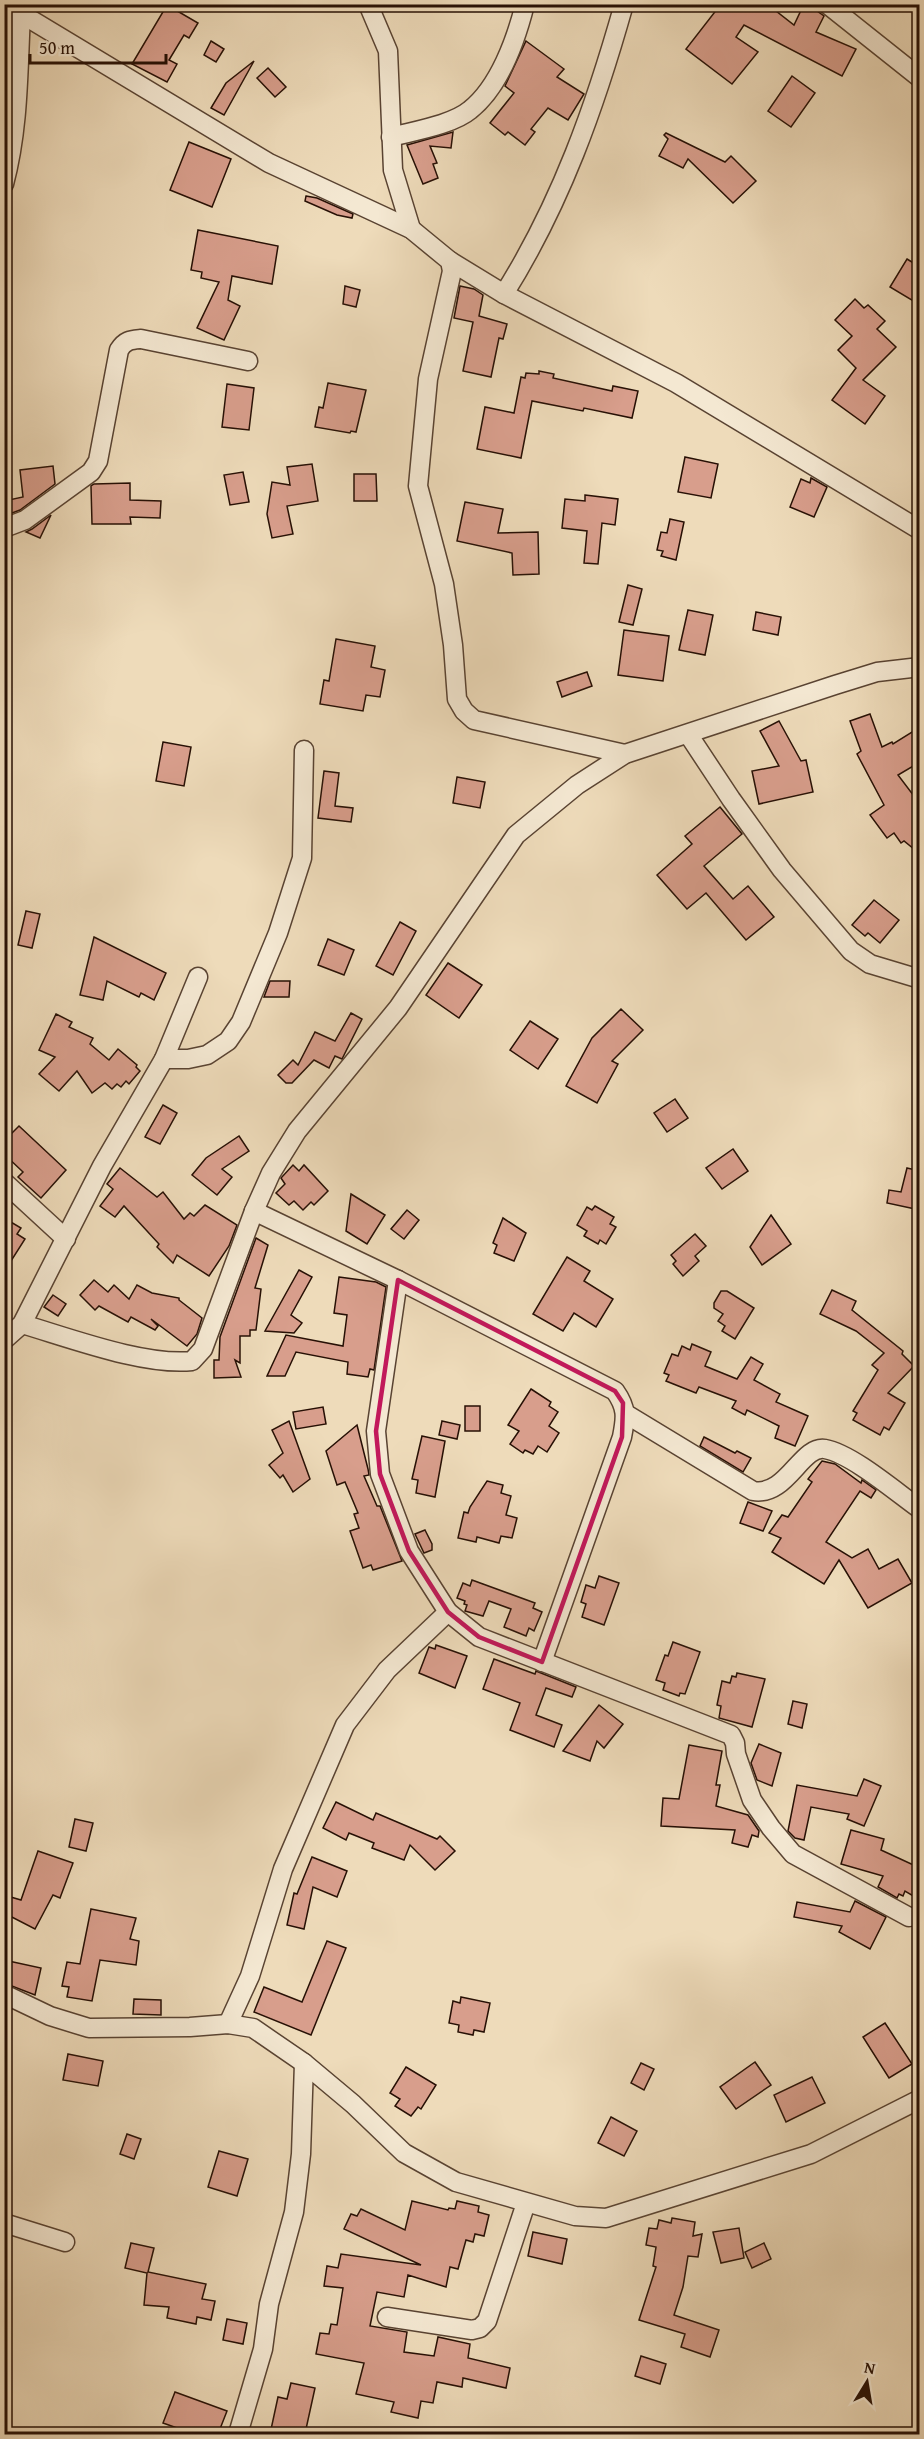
<svg xmlns="http://www.w3.org/2000/svg" width="924" height="2439" font-family="'Gentium Book Plus',serif">
<style>
.building{fill:#d89e8c;stroke:#271005;stroke-width:1.5}
.lines{fill:none;stroke-linecap:round;stroke-linejoin:round}
.minor-casing{stroke:#594332;stroke-width:21}
.minor{stroke:#f4e8d2;stroke-width:18}
.marked{fill:none;stroke:#c2185b;stroke-width:4.5;stroke-linejoin:round}
</style>
<rect width="100%" height="100%" fill="#eedbba"/>
<filter id="stains"><feTurbulence type="fractalNoise" baseFrequency=".00333" numOctaves="4"/><feColorMatrix values="0 0 0 0 .2 0 0 0 0 .09 0 0 0 0 .02 0 0 0 .5 -.17"/></filter>
<radialGradient id="worn" r=".72"><stop offset=".6" stop-color="#630" stop-opacity="0"/><stop offset="1" stop-color="#630" stop-opacity=".3"/></radialGradient>
<g class="building">
<polygon points="721,4 767,4 794,25 804,4 807,4 824,16 816,32 856,49 842,76 744,25 736,37 758,52 732,84 686,49"/>
<polygon points="167,5 198,23 189,38 184,35 169,60 177,64 167,82 132,64"/>
<polygon points="211,41 224,49 216,62 204,55"/>
<polygon points="526,41 564,69 557,77 584,94 568,120 548,108 531,129 535,132 525,145 508,132 505,135 490,123 514,93 505,86"/>
<polygon points="254,61 224,115 211,108 226,83"/>
<polygon points="268,68 286,87 275,97 257,78"/>
<polygon points="792,76 815,93 791,127 768,111"/>
<polygon points="453,132 451,148 430,146 437,163 433,164 438,178 423,184 407,145"/>
<polygon points="666,133 725,162 731,156 756,181 733,203 688,159 683,168 659,156 668,139 664,135"/>
<polygon points="189,142 231,159 212,207 170,190"/>
<polygon points="306,196 317,198 353,214 352,218 337,215 305,201"/>
<polygon points="198,230 278,246 272,284 232,276 228,300 240,306 224,340 197,328 219,282 201,278 202,272 191,270"/>
<polygon points="907,259 920,267 920,305 890,287"/>
<polygon points="345,286 360,290 356,307 343,304"/>
<polygon points="460,286 474,289 483,295 479,316 507,324 503,339 499,338 491,377 463,371 473,322 454,318"/>
<polygon points="855,299 864,308 868,305 885,321 877,329 896,347 863,380 885,396 865,424 832,400 856,368 838,350 852,336 835,320"/>
<polygon points="539,371 554,374 553,378 612,391 613,386 638,391 632,418 584,408 583,411 532,401 521,458 477,449 485,407 514,413 521,377 525,378 526,373 539,374"/>
<polygon points="328,383 366,390 356,432 351,431 350,433 315,427 319,407 323,408"/>
<polygon points="227,384 254,388 249,430 222,427"/>
<polygon points="685,457 718,464 711,498 678,492"/>
<polygon points="312,464 318,501 287,506 293,534 272,538 267,514 272,482 290,485 287,467"/>
<polygon points="53,466 55,484 20,510 4,516 4,501 23,497 20,470"/>
<polygon points="243,472 249,502 230,505 224,475"/>
<polygon points="354,474 376,474 377,501 354,501"/>
<polygon points="811,478 827,487 814,517 790,507 801,479 810,483"/>
<polygon points="130,483 130,500 161,501 160,518 130,517 131,524 92,524 91,486 94,484"/>
<polygon points="585,495 618,499 615,525 602,523 598,564 584,563 587,531 562,528 565,499 585,501"/>
<polygon points="465,502 503,509 498,533 538,532 539,574 513,575 512,553 457,541"/>
<polygon points="51,515 40,538 26,532 32,529"/>
<polygon points="670,519 684,522 676,560 661,556 663,551 657,550 661,532 667,533"/>
<polygon points="628,585 642,589 633,625 619,622"/>
<polygon points="688,610 713,615 705,655 679,650"/>
<polygon points="756,612 781,617 778,635 753,630"/>
<polygon points="624,630 669,636 663,681 618,675"/>
<polygon points="336,639 375,646 371,667 385,670 380,697 366,695 363,711 320,704 324,680 329,681"/>
<polygon points="587,672 592,686 562,697 557,682"/>
<polygon points="870,714 882,747 892,742 893,744 920,727 920,762 898,775 920,804 920,854 904,841 901,843 894,833 887,838 870,815 884,805 857,754 861,751 850,721"/>
<polygon points="779,721 801,761 806,760 813,792 759,804 752,771 779,766 760,731"/>
<polygon points="163,742 191,747 184,786 156,781"/>
<polygon points="324,771 339,773 335,806 353,808 351,822 318,818"/>
<polygon points="457,777 485,782 480,808 453,803"/>
<polygon points="720,807 742,834 704,866 733,899 748,886 774,917 746,940 706,893 687,909 657,875 692,844 685,836"/>
<polygon points="874,900 899,920 880,943 868,933 865,936 852,925"/>
<polygon points="26,911 40,914 32,948 18,945"/>
<polygon points="400,922 416,931 393,975 376,966"/>
<polygon points="94,937 166,973 154,1000 141,993 139,997 107,981 103,1000 80,995"/>
<polygon points="328,939 354,950 344,975 318,965"/>
<polygon points="448,963 482,985 459,1018 426,995"/>
<polygon points="270,981 290,981 289,997 264,997"/>
<polygon points="621,1009 643,1030 612,1061 618,1064 597,1103 566,1086 592,1038"/>
<polygon points="351,1013 362,1019 342,1059 335,1056 329,1068 314,1060 292,1083 286,1083 278,1075 293,1060 298,1065 315,1032 335,1041"/>
<polygon points="56,1014 72,1022 69,1027 93,1038 90,1044 109,1060 118,1049 137,1065 136,1067 140,1071 129,1084 126,1081 121,1087 117,1084 112,1089 105,1083 92,1093 77,1071 59,1091 39,1074 55,1057 39,1050"/>
<polygon points="530,1021 558,1039 538,1069 510,1050"/>
<polygon points="675,1099 688,1118 667,1132 654,1113"/>
<polygon points="163,1105 177,1113 160,1144 145,1137"/>
<polygon points="19,1126 66,1170 41,1198 18,1177 23,1172 4,1154 4,1141"/>
<polygon points="239,1136 249,1151 222,1169 232,1177 217,1195 192,1175 206,1158"/>
<polygon points="733,1149 748,1171 722,1189 706,1168"/>
<polygon points="293,1165 299,1171 304,1165 328,1191 314,1205 311,1202 303,1210 294,1201 289,1205 276,1193 285,1184 281,1178"/>
<polygon points="120,1168 157,1197 163,1192 184,1219 190,1213 194,1216 205,1205 237,1225 229,1246 209,1276 177,1255 173,1263 157,1247 159,1244 124,1206 115,1217 100,1206 113,1189 107,1184"/>
<polygon points="907,1168 920,1171 920,1210 887,1203 889,1190 901,1192"/>
<polygon points="351,1194 385,1215 367,1244 346,1231"/>
<polygon points="595,1206 614,1217 610,1224 616,1227 606,1244 600,1240 598,1244 584,1236 587,1231 577,1225 587,1207 592,1210"/>
<polygon points="407,1210 419,1220 404,1239 391,1229"/>
<polygon points="771,1215 791,1244 762,1265 750,1247"/>
<polygon points="4,1218 21,1228 17,1234 25,1239 4,1272"/>
<polygon points="503,1218 526,1233 514,1261 494,1253 497,1245 493,1243"/>
<polygon points="695,1234 706,1246 695,1256 699,1261 683,1276 673,1264 676,1261 671,1255"/>
<polygon points="256,1238 268,1245 255,1288 261,1289 256,1330 250,1330 250,1336 240,1336 240,1363 235,1360 241,1377 214,1378 214,1360 219,1360 220,1337"/>
<polygon points="567,1257 590,1271 584,1281 613,1299 596,1327 574,1313 563,1331 533,1314"/>
<polygon points="299,1270 312,1277 291,1315 302,1323 294,1333 265,1331"/>
<polygon points="339,1277 376,1282 386,1287 374,1370 370,1369 368,1377 347,1374 348,1362 296,1352 285,1376 267,1376 286,1335 343,1346 347,1315 334,1313"/>
<polygon points="94,1280 108,1292 114,1285 129,1299 137,1285 152,1293 179,1298 179,1300 202,1318 197,1334 187,1346 151,1319 158,1326 155,1330 131,1317 128,1322 99,1306 95,1310 80,1295"/>
<polygon points="832,1290 856,1301 852,1310 903,1351 902,1354 914,1366 888,1393 905,1403 889,1430 884,1427 880,1435 853,1420 857,1413 853,1411 878,1370 872,1365 884,1353 856,1331 820,1314"/>
<polygon points="721,1291 727,1291 754,1308 735,1339 722,1331 725,1326 718,1321 723,1314 714,1308 714,1303"/>
<polygon points="53,1295 66,1304 58,1316 44,1307"/>
<polygon points="692,1344 711,1352 705,1366 737,1379 751,1357 763,1364 754,1380 780,1394 776,1402 808,1416 795,1446 775,1438 779,1426 747,1410 745,1415 732,1408 736,1401 699,1387 696,1393 666,1381 669,1375 664,1373 672,1354 678,1356 682,1346 690,1350"/>
<polygon points="531,1389 551,1402 549,1406 558,1412 549,1426 559,1433 547,1452 538,1446 533,1454 525,1450 523,1453 510,1444 519,1431 508,1425"/>
<rect x="465" y="1406" width="15" height="25"/>
<polygon points="323,1407 326,1424 296,1429 293,1412"/>
<polygon points="289,1421 310,1479 293,1492 283,1475 280,1478 269,1465 283,1453 272,1430"/>
<polygon points="442,1421 460,1425 457,1439 439,1435"/>
<polygon points="357,1425 368,1469 369,1475 364,1476 377,1506 380,1506 402,1561 373,1570 371,1565 363,1568 350,1531 359,1528 354,1514 358,1513 345,1482 337,1485 326,1451"/>
<polygon points="422,1436 445,1441 435,1497 416,1493 418,1480 412,1479"/>
<polygon points="704,1437 735,1453 737,1451 751,1458 743,1472 700,1446"/>
<polygon points="822,1461 835,1464 861,1483 862,1480 876,1490 871,1498 860,1491 826,1542 852,1558 868,1549 879,1569 898,1559 912,1583 868,1608 839,1560 824,1584 772,1552 781,1538 769,1533 782,1515 788,1517 812,1482 808,1479"/>
<polygon points="487,1481 503,1485 501,1493 511,1496 506,1515 517,1518 512,1538 501,1536 499,1543 477,1537 476,1542 458,1538 464,1512 468,1513 470,1507"/>
<polygon points="748,1502 772,1511 763,1531 740,1523"/>
<polygon points="425,1530 432,1544 432,1550 424,1553 415,1534"/>
<polygon points="599,1576 619,1583 604,1625 582,1617 586,1604 581,1602 586,1585 595,1588"/>
<polygon points="472,1580 535,1603 533,1608 542,1612 534,1631 529,1628 526,1636 504,1627 511,1609 489,1601 483,1616 465,1611 467,1605 464,1604 465,1601 457,1598 463,1583 470,1586"/>
<polygon points="673,1642 700,1652 685,1694 680,1693 679,1696 663,1690 665,1683 656,1680 665,1655 668,1656"/>
<polygon points="436,1645 467,1656 455,1688 419,1673 429,1647 435,1649"/>
<polygon points="494,1659 535,1674 536,1671 576,1687 572,1697 546,1688 536,1715 562,1725 554,1747 510,1730 520,1703 483,1689"/>
<polygon points="737,1673 765,1679 752,1727 719,1718 721,1706 717,1705 722,1681 730,1683 732,1676 736,1677"/>
<polygon points="793,1701 807,1704 802,1728 788,1724"/>
<polygon points="599,1705 623,1724 604,1748 597,1741 590,1761 563,1751"/>
<polygon points="759,1744 781,1753 772,1786 757,1780 751,1763"/>
<polygon points="689,1745 722,1751 716,1785 720,1785 716,1806 748,1815 759,1831 758,1837 752,1835 748,1847 732,1843 735,1830 661,1826 663,1798 679,1799"/>
<polygon points="864,1779 881,1786 864,1826 847,1819 849,1814 811,1807 804,1840 795,1838 788,1831 797,1785 857,1796"/>
<polygon points="336,1802 373,1820 376,1813 437,1839 440,1836 455,1851 435,1870 410,1845 404,1860 372,1848 374,1843 349,1833 346,1840 323,1828"/>
<polygon points="75,1819 93,1823 86,1851 69,1847"/>
<polygon points="851,1830 884,1839 881,1850 920,1868 920,1900 905,1891 903,1896 899,1894 897,1898 878,1887 883,1876 841,1864"/>
<polygon points="38,1851 73,1863 60,1898 53,1895 35,1929 4,1913 4,1895 21,1900"/>
<polygon points="312,1857 347,1871 337,1897 313,1887 304,1929 287,1925 294,1893 297,1894"/>
<polygon points="855,1901 886,1917 870,1949 839,1932 842,1926 794,1917 797,1902 850,1912"/>
<polygon points="91,1909 136,1918 130,1939 139,1941 136,1965 100,1960 92,2001 67,1997 69,1987 62,1986 67,1962 80,1964"/>
<polygon points="327,1941 346,1948 311,2035 254,2012 264,1987 302,2002"/>
<polygon points="4,1960 41,1968 35,1995 4,1983"/>
<polygon points="461,1997 490,2003 484,2032 474,2030 473,2035 458,2032 459,2025 449,2023 453,2001 460,2003"/>
<polygon points="134,1999 161,2000 161,2015 133,2014"/>
<polygon points="885,2023 912,2064 889,2078 863,2037"/>
<polygon points="68,2054 103,2061 98,2086 63,2080"/>
<polygon points="755,2062 771,2085 736,2109 720,2087"/>
<polygon points="641,2063 654,2069 644,2090 631,2083"/>
<polygon points="406,2067 436,2085 421,2109 418,2107 411,2116 395,2106 400,2099 390,2093"/>
<polygon points="812,2077 825,2103 786,2122 774,2095"/>
<polygon points="611,2117 637,2131 624,2156 598,2143"/>
<polygon points="127,2134 141,2139 134,2159 120,2154"/>
<polygon points="219,2151 248,2159 237,2196 208,2187"/>
<polygon points="412,2201 448,2210 449,2208 455,2209 457,2201 479,2206 478,2212 489,2215 484,2236 475,2234 473,2242 466,2240 458,2269 450,2267 446,2287 408,2275 404,2297 377,2292 370,2326 407,2332 404,2352 434,2356 438,2337 470,2344 468,2358 510,2368 506,2388 463,2378 462,2387 437,2382 433,2403 421,2401 418,2418 391,2412 394,2402 356,2394 364,2363 316,2354 320,2333 329,2334 331,2324 337,2325 343,2288 324,2286 327,2266 338,2268 341,2254 421,2265 344,2229 351,2214 357,2216 361,2209 405,2230"/>
<polygon points="672,2218 695,2222 693,2236 702,2234 698,2257 688,2256 683,2287 674,2315 719,2330 710,2357 681,2347 685,2334 639,2320 656,2267 653,2266 656,2247 646,2245 649,2228 657,2229 659,2220 671,2223"/>
<polygon points="739,2228 744,2258 721,2263 713,2232"/>
<polygon points="533,2232 567,2239 562,2264 528,2256"/>
<polygon points="131,2243 154,2248 148,2272 206,2284 202,2299 215,2301 211,2320 197,2317 196,2324 167,2318 169,2307 144,2305 147,2273 125,2268"/>
<polygon points="764,2243 771,2259 752,2268 745,2252"/>
<polygon points="227,2319 247,2323 243,2344 223,2340"/>
<polygon points="641,2356 666,2364 660,2384 635,2376"/>
<polygon points="291,2383 315,2388 306,2429 301,2428 300,2434 270,2434 278,2397 287,2399"/>
<polygon points="175,2392 227,2411 218,2434 194,2434 163,2423"/>
</g>
<g class="lines">
<defs>
<g id="minor">
<polyline points="5,4 269,163 411,229 450,261 452,271 428,379 418,486 444,584 453,645 457,699 464,711 474,720 625,754"/>
<polyline points="368,4 388,51 393,170 411,229"/>
<polyline points="827,4 920,78"/>
<path d="M391 137C413 131 452 125 470 110 499 87 516 40 525 4"/>
<path d="M4 184C19 128 18 71 21 14"/>
<polyline points="450,261 504,294 676,383 920,530"/>
<path d="M504 294C561 203 595 107 624 4"/>
<path d="M4 528 25 520 91 472 98 461 119 350C125 340 131 340 141 339L248 361"/>
<polyline points="688,734 731,799 782,870 851,951 870,964 920,979"/>
<polyline points="164,1059 188,1059 207,1055 228,1041 241,1022 278,933 302,858 304,750"/>
<polyline points="4,1182 66,1239"/>
<path d="M254 1211 398 1280 615 1391C627 1408 626 1417 622 1437L542 1662"/>
<polyline points="398,1280 376,1431 380,1474 409,1551 448,1612 479,1637 731,1735 735,1743 736,1754 752,1800 771,1828 793,1854 909,1917"/>
<path d="M22 1324C70 1338 144 1366 192 1361L203 1349 254 1211 271 1173 297 1131 398 1008 516 835 577 785 625 754 835 685 877 672 920 667"/>
<polyline points="4,1340 22,1324 102,1166 164,1059 198,977"/>
<path d="M626 1414 753 1491C787 1497 801 1445 825 1449 852 1454 896 1492 920 1509"/>
<polyline points="4,1994 50,2016 89,2028 190,2027 228,2024 253,2028 304,2063 353,2104 404,2153 456,2182 575,2216 606,2218 811,2154 920,2099"/>
<polyline points="228,2024 250,1976 283,1869 345,1725 387,1670 448,1612"/>
<polyline points="4,2223 65,2242"/>
<polyline points="387,2317 472,2330 480,2328 487,2321 526,2203"/>
<polyline points="238,2434 263,2349 269,2304 294,2212 301,2154 304,2063"/>
</g>
</defs>
<use href="#minor" class="minor-casing"/>
<use href="#minor" class="minor"/>
</g>
<path class="marked" d="M398 1280 615 1391 623 1403 622 1437 542 1662 479 1637 448 1612 409 1551 380 1474 376 1431Z"/>
<rect width="924" height="2439" fill="none" stroke="#eedbba" stroke-width="24"/>
<rect x="6" y="6" width="912" height="2427" fill="none" stroke="#271005" stroke-width="3"/>
<rect x="12" y="12" width="900" height="2415" fill="none" stroke="#271005" stroke-width="1.5"/>
<g transform="translate(867 2382) rotate(11)" stroke="#f4e8d2" stroke-width="4.5" paint-order="stroke">
<path d="M0-4.5L10 22L0 15L-10 22Z" fill="#271005"/>
<text y="-9" font-size="16" font-weight="bold" text-anchor="middle" fill="#271005">N</text>
</g>
<path d="M30 54v9h136v-9" fill="none" stroke="#271005" stroke-width="3"/>
<text x="39" y="54" font-size="18" fill="#271005" stroke="#f4e8d2" stroke-width="4.5" paint-order="stroke">50 m</text>
<rect width="100%" height="100%" filter="url(#stains)"/>
<rect width="100%" height="100%" fill="url(#worn)"/>
</svg>
